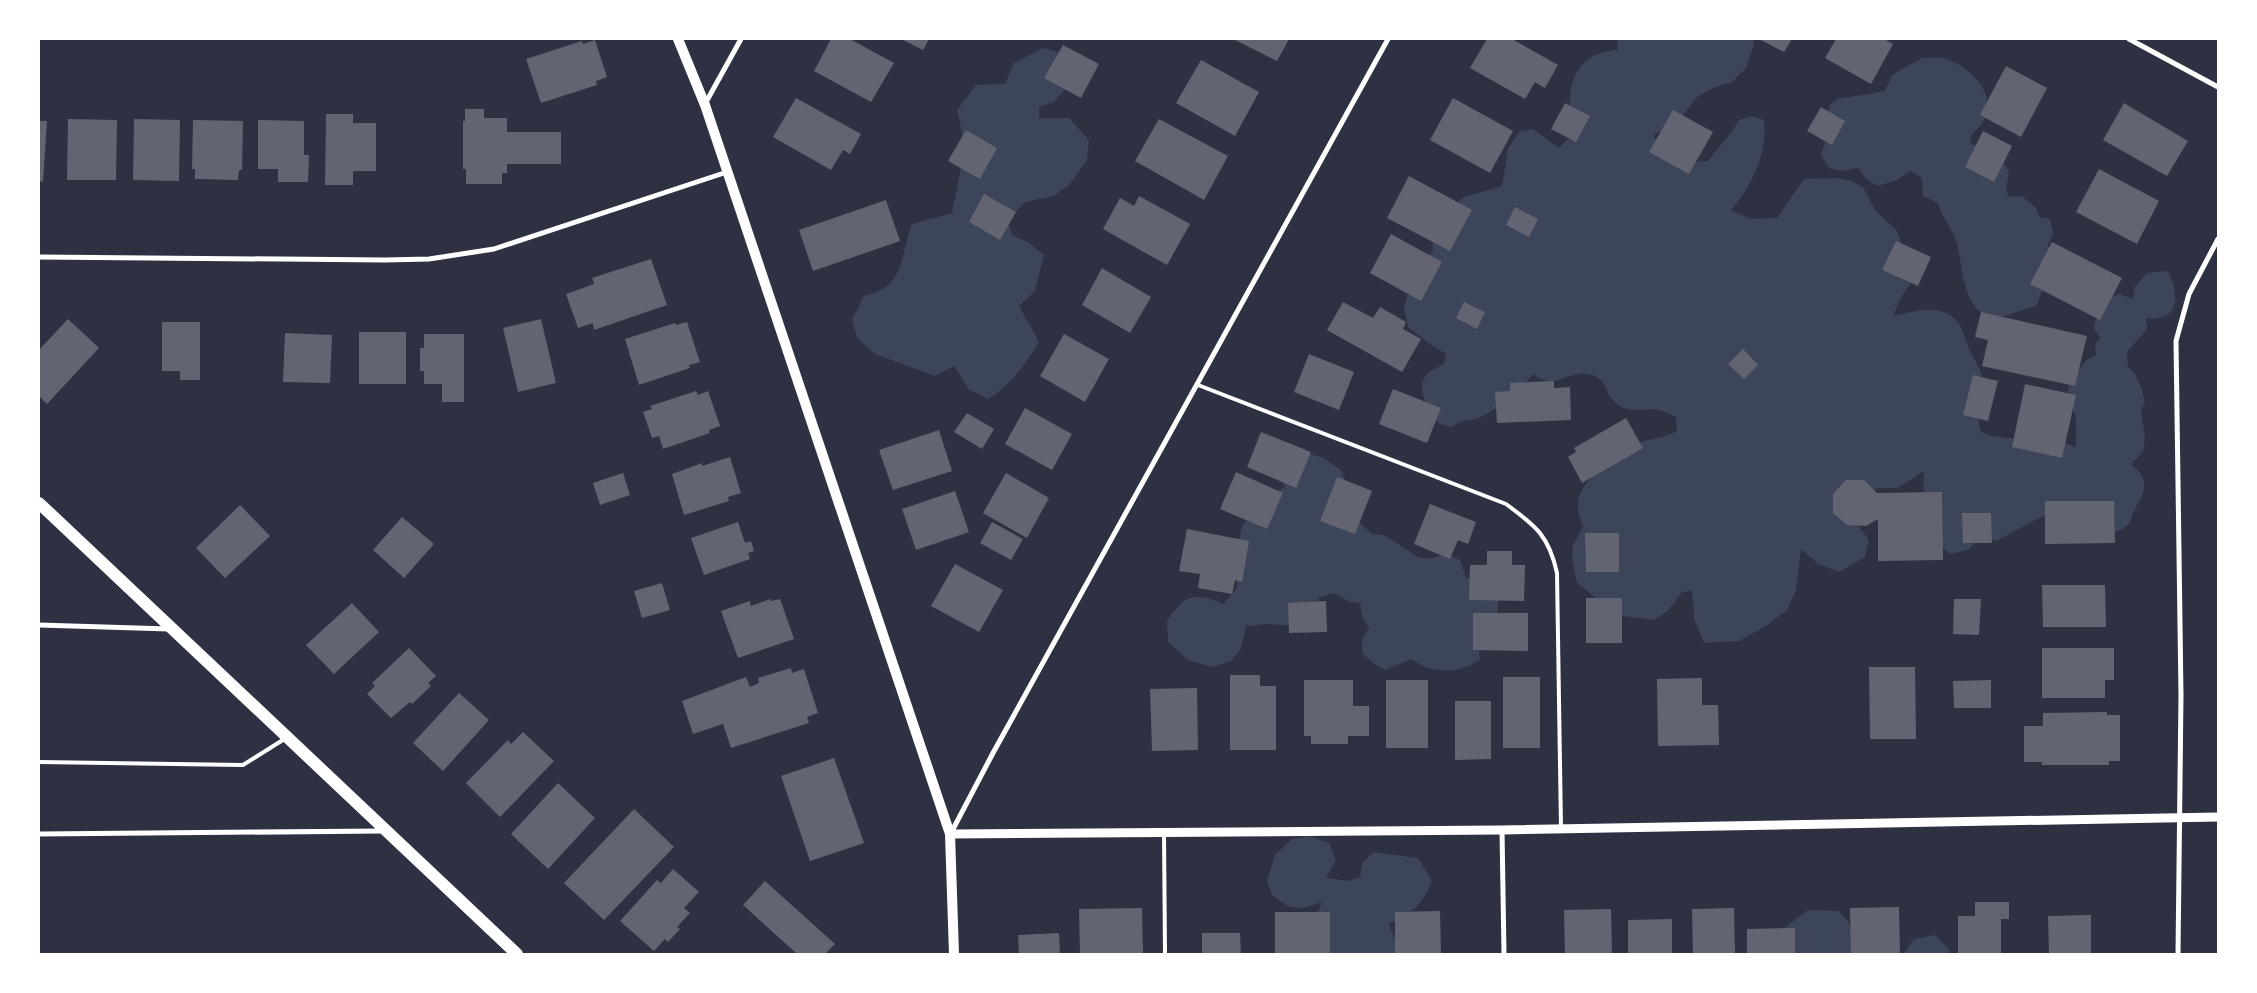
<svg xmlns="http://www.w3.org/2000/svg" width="2257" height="993" font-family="'Golos Text',sans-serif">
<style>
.green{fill:#3c4559}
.building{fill:#626471}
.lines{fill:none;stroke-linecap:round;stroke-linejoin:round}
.service{stroke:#fff;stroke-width:4}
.minor{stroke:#fff;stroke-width:5}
.tertiary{stroke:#fff;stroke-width:9}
.secondary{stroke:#fff;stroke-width:10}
.primary{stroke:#fff;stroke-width:12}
</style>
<rect width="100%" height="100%" fill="#2d3142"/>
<g class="green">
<path d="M1617 39H1753L1754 45 1746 68 1732 82 1713 88 1697 97 1681 118 1654 135 1658 148 1686 162 1708 161C1718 147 1731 135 1739 120L1752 116 1764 120C1768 152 1752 186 1731 210L1751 219 1777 218 1804 179 1839 178 1852 181 1863 187 1875 210 1897 231 1915 275C1906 292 1898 298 1894 316 1913 311 1940 303 1956 320 1963 327 1966 342 1970 351 1975 362 1981 367 1982 379 1983 397 1975 416 1981 432L1991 436 2006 438H2050L2076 447V417L2067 396 2070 381 2086 360 2096 355 2095 344 2100 337 2094 329C2097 310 2101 300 2119 294L2133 299 2134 288 2147 273 2165 271 2169 273C2180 296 2179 323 2146 318L2147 329 2127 352 2128 366 2135 374 2142 389 2145 403 2141 410 2145 437 2143 452 2131 464C2159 487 2135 498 2130 523L2121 530 2088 537 2059 511 2039 518 1996 541 1980 537 1968 550 1950 554 1928 536 1923 506 1924 471 1898 488H1878L1859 495 1853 518 1869 540 1865 557 1839 572 1818 564 1801 549 1796 590 1787 610 1766 626 1739 641 1704 643 1694 618 1692 591 1682 592 1667 612 1653 620 1617 615 1577 583 1572 559 1573 544 1583 528C1580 519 1577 512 1578 502 1580 482 1613 455 1630 446 1646 438 1661 440 1677 431L1676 417C1672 415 1667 412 1662 411 1646 406 1631 415 1617 404 1605 396 1608 378 1589 374 1568 370 1555 392 1533 374 1519 391 1501 407 1481 417 1469 423 1466 417 1452 427L1440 424C1431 412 1413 389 1427 374 1431 370 1439 367 1444 364L1446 354 1431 345 1408 327 1404 309 1409 287 1433 250 1431 232 1442 215 1464 197 1502 186 1508 149 1519 132 1533 129 1559 148 1575 132C1564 93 1569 53 1618 50Z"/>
<path d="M1043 48 1066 54 1073 81 1054 102 1039 107V118H1069L1089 140 1087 160 1070 184 1054 196 1025 202 1007 221 1013 236 1028 242 1044 255 1035 291 1019 306 1039 342C1025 365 1011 385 988 399L969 390 954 366 935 376 875 354 857 338 852 320 864 296C906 286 899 259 912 224L952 213 965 147 957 110 976 85 1005 84 1014 63Z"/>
<path d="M1940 57C1975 66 2008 104 1972 134L1970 144C1992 149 1997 153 2009 171L2006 190 2009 197 2022 196 2036 208 2039 217 2050 219 2053 233 2048 245 2053 263 2037 305C2031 307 2001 318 1997 318 1963 317 1963 268 1957 244 1953 229 1941 218 1938 203L1923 196 1922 178 1910 171 1897 180 1878 186 1866 179 1858 168 1840 171 1829 168 1821 155 1827 136 1825 119 1830 105 1837 99 1885 91 1892 75 1922 58Z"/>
<path d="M1296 450 1324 458 1342 471 1357 520 1372 534 1384 535 1418 557 1430 559 1446 554 1460 560 1466 578 1482 581 1497 592C1502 616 1492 626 1478 645L1480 660C1458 674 1434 675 1411 659L1385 670 1374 664 1362 653V640L1369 628 1363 618 1360 603 1350 602 1334 593 1319 598 1315 607 1299 626 1267 624 1246 626 1241 649 1231 661 1212 667 1188 660 1168 642 1167 620C1186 595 1192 591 1223 604L1237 588 1235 562 1242 525 1256 513 1270 492 1285 488 1280 477Z"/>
<path d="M1309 836 1329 843 1336 860 1326 878 1349 881 1360 877 1363 862 1374 852 1418 858 1432 881C1422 905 1413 913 1389 924L1400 954H1310L1307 942 1322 902 1304 908 1289 907 1272 895 1267 881 1275 855 1292 839Z"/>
<polygon points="1808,910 1839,911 1855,930 1858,954 1779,954 1779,932"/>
<polygon points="1935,935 1949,949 1949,954 1903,954 1914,939"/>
</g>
<g class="building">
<polygon points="831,39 850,39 894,63 871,102 814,71"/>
<polygon points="901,39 929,39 923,50"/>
<polygon points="1233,39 1289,39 1277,61"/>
<polygon points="1487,39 1512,39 1558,65 1545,88 1535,82 1525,99 1470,68"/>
<polygon points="1759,39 1792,39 1784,52"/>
<polygon points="1836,39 1884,39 1893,44 1871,84 1825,58"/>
<polygon points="595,40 607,77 596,81 597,85 541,103 526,59 582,41 583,44"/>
<polygon points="1063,45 1099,64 1081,98 1044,78"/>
<polygon points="1201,60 1259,92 1235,136 1176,103"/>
<polygon points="2006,66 2047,88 2021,137 1980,115"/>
<polygon points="796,98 861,134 850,154 843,150 831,170 773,137"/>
<polygon points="1453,98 1513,131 1490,173 1430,140"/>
<polygon points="1565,103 1590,116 1576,142 1551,129"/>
<polygon points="2124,103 2188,141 2167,176 2103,140"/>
<polygon points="1821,107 1845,121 1832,145 1807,131"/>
<polygon points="465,109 484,109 484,118 507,118 507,132 561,132 561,164 507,164 507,173 502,173 502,184 466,184 466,169 463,169 463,121 465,121"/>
<polygon points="1673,110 1713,132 1689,174 1649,152"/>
<polygon points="326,114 353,114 353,123 376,123 376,171 353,171 353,185 325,185"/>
<polygon points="68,119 117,120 116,180 67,180"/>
<polygon points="134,119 180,120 179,181 133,180"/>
<polygon points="1159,119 1228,156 1204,200 1135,161"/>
<polygon points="193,120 243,121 242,170 239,170 238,180 195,179 195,169 192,169"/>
<polygon points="258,120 304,121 304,155 309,155 308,182 278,182 278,169 258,169"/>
<polygon points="39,121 47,121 43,182 39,181"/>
<polygon points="966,130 997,148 980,179 948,161"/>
<polygon points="1983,131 2012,146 1994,182 1965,167"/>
<polygon points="2099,169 2159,201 2137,244 2076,212"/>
<polygon points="1409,176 1472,210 1450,251 1387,218"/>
<polygon points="984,194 1016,212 1000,240 969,222"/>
<polygon points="1139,196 1190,224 1167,265 1103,229 1120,198 1134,206"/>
<polygon points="886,200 900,241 813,271 799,230"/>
<polygon points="1515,207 1538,219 1529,237 1506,225"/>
<polygon points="1391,234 1442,262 1421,301 1370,273"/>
<polygon points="1896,241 1931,257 1918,286 1882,270"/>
<polygon points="2052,242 2122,278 2100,320 2030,284"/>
<polygon points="651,259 667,305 594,330 593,323 578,328 566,294 594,284 592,278"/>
<polygon points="1102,268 1151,297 1130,333 1082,305"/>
<polygon points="1343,302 1373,318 1380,307 1406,322 1403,329 1421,339 1402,372 1327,330"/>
<polygon points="1464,302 1485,312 1477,329 1456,318"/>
<polygon points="1981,312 2087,336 2075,386 1982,366 1988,340 1975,337"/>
<polygon points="68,319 99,348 47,404 39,396 39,350"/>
<polygon points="541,319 556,383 518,392 503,328"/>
<polygon points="162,322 200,322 200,380 180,380 180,371 162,371"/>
<polygon points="687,322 700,362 689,365 690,368 639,385 625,339 675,323 676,325"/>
<rect x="359" y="332" width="47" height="52"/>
<polygon points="285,333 332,335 330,383 283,382"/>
<polygon points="424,334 464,334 464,402 442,402 442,384 424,384 424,371 420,371 420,348 424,348"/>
<polygon points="1064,334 1109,359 1085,402 1040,376"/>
<polygon points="1743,349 1758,365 1744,379 1728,364"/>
<polygon points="1309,354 1354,372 1339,410 1294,392"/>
<polygon points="1973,375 1998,381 1988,421 1963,415"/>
<polygon points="1554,381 1554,388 1570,387 1571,420 1497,423 1495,392 1510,391 1510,383"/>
<polygon points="2025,384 2076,395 2062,458 2012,447"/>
<polygon points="1393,389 1441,408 1427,443 1379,424"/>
<polygon points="696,391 698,395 708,391 720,426 709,430 710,433 663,449 659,436 652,438 643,412 652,409 650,406"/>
<polygon points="1025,408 1072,434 1052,470 1005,444"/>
<polygon points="967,413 994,429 982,449 954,432"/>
<polygon points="1626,418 1643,448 1582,483 1568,457 1576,452 1574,448"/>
<polygon points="939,430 952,471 893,490 879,450"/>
<polygon points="1261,432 1311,452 1296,488 1247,467"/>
<polygon points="730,457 741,493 728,497 729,501 684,515 672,474 702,463 702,466"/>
<polygon points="1236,472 1283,493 1267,529 1220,509"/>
<polygon points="623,473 630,495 600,505 593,483"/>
<polygon points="1006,473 1049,498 1027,538 983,513"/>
<polygon points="1337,477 1372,491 1355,534 1320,521"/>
<polygon points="1846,480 1864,480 1877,493 1942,492 1943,560 1878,561 1878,519 1866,526 1847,525 1833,513 1833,494"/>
<polygon points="955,491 969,532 916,550 902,509"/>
<polygon points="2045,501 2114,501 2115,543 2045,544"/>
<polygon points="1430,504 1476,522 1468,544 1458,540 1450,559 1414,544"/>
<polygon points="240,505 270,536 225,578 196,548"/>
<polygon points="1962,513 1991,513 1992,543 1963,543"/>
<polygon points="402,517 434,544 404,578 373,550"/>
<polygon points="738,522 745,543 751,541 754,551 748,553 750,559 704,575 691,538"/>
<polygon points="992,522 1023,539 1011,560 980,543"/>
<polygon points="1187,529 1249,541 1242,582 1235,580 1232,594 1198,588 1200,574 1179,571"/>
<polygon points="1585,533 1619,533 1619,572 1586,572"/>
<polygon points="1487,551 1512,551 1512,565 1525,565 1524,601 1469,600 1470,565 1487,565"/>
<polygon points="955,564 1003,590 979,632 931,606"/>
<polygon points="662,583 670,610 642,618 634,591"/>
<polygon points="2042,585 2105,585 2106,627 2043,627"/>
<rect x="1586" y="598" width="36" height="45"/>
<polygon points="770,599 771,601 780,599 794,639 738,658 721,611 750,601 751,606"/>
<polygon points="1954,599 1981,599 1979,635 1953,634"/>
<polygon points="1326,601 1327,632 1289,633 1288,603"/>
<polygon points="352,603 379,632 334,674 306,645"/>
<polygon points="1473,613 1528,613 1528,651 1473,650"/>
<polygon points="409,648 436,676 428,683 431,686 412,704 410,702 391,718 367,694 375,686 372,683"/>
<polygon points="2042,648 2114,648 2114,680 2105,680 2105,698 2042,698"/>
<polygon points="1869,667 1915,667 1916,739 1870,739"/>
<polygon points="791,668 792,673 804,669 818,713 807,717 809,723 731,748 723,724 693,734 682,701 746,677 750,687 759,683 758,678"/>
<polygon points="1230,675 1260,675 1260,686 1276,686 1276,750 1230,750"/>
<rect x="1503" y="677" width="37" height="71"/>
<polygon points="1702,678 1702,705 1718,705 1719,745 1658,746 1657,679"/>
<polygon points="1304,680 1353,680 1353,706 1369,706 1369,736 1348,736 1348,744 1311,744 1311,736 1304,736"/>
<rect x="1386" y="680" width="42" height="68"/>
<polygon points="1991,680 1991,708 1954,708 1953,681"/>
<polygon points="1197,688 1198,750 1152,751 1150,689"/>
<polygon points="459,693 489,720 443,771 413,743"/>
<polygon points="1455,701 1491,701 1491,759 1455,760"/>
<polygon points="2107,712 2107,715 2120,715 2120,761 2109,761 2109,765 2042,765 2042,762 2024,762 2024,726 2043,726 2043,713"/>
<polygon points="523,732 554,761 500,817 466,783 508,740 511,744"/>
<polygon points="834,758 864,843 810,861 781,776"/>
<polygon points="558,783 595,818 548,869 511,834"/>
<polygon points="634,809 674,847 604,920 564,883"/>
<polygon points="673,869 699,892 684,908 690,913 677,927 680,929 668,942 665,939 654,951 620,921 657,880 661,883"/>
<polygon points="765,881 835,944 825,954 797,954 743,905"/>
<polygon points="1975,902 2009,902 2009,919 2001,919 2001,954 1958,954 1958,916 1975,916"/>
<polygon points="1899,907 1900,954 1851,954 1850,908"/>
<polygon points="1142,908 1143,954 1080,954 1079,909"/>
<polygon points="1734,908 1735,954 1693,954 1692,909"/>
<polygon points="1611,909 1612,954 1565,954 1564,910"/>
<polygon points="1440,911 1441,954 1395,954 1395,912"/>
<rect x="1275" y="912" width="55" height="42"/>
<polygon points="2091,915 2091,954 2049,954 2048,916"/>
<polygon points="1672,919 1672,954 1628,954 1628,920"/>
<polygon points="1795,928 1795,954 1747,954 1747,929"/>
<polygon points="1059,933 1060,954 1019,954 1018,935"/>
<polygon points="1202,933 1240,933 1241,954 1202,954"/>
</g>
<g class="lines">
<g class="service">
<path d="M1198 385 1506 504C1536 526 1549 536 1557 573L1561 828"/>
<polyline points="39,762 243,765 286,738"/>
<polyline points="1164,833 1165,954"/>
</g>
<g class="minor">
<polyline points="2129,39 2218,87"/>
<polyline points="705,104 741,39"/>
<polyline points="39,257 385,260 429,259 494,249 727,172"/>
<polyline points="39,625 169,629"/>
<polyline points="1502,830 1504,954"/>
<polyline points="951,833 993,753 1388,39"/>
<polyline points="39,834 383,831"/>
<polyline points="2178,954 2181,695 2176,341 2189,294 2218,239"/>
</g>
<polyline class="tertiary" points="950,834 1502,830 2218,817"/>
<polyline class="secondary" points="678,39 705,105 950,834 954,954"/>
<polyline class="primary" points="39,503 517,954"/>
</g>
<rect width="2257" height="993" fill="none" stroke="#ffffff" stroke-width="80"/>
</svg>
